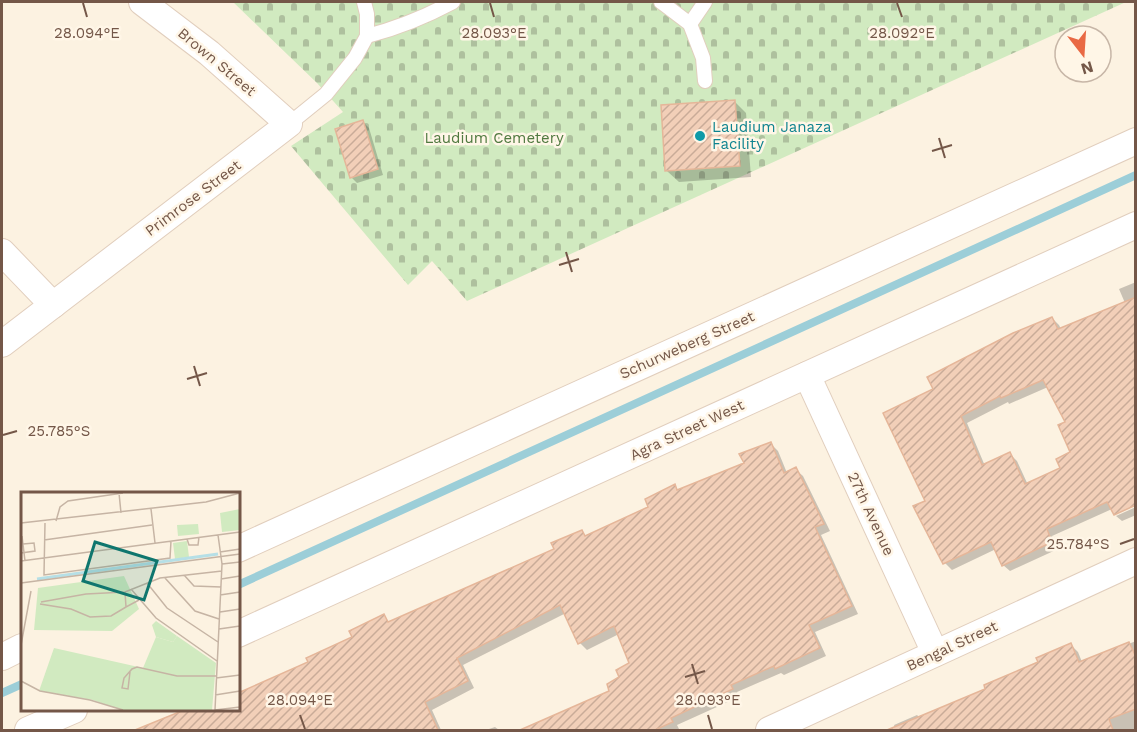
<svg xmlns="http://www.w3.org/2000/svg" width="1137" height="732" font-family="'Work Sans',sans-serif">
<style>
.cemetery{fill:url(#cemetery-stones)}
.shadow{fill:#0003;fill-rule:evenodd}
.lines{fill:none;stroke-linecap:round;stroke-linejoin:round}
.stream{stroke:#9cced8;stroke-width:8}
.building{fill:url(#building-hatch);stroke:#e5b699;stroke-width:1.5;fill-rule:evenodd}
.lane-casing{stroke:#e1cebd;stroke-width:16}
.street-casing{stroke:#e1cebd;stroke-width:28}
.lane{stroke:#fff;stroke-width:14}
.street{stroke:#fff;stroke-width:26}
.ticks{fill:none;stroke:#745748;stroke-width:2}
.culture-dot{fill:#0f9aa8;stroke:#fff6e7;stroke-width:2}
.labels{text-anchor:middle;stroke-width:5;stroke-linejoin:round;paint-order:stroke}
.street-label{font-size:15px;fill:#745748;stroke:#fff6e7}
.culture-label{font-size:15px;fill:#0d838f;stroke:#fff6e7;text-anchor:start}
.park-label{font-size:15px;fill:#517a40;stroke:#fff6e7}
.inset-river{fill:none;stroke:#b6dfe6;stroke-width:3}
.inset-road{fill:none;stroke:#c6b4a4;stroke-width:1.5}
.view{fill:#0f766e;fill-opacity:0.15;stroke:#0f766e;stroke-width:3}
.inset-edge{fill:none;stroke:#745748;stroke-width:3}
.ticks-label{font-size:15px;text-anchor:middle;fill:#745748;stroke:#fff6e7;stroke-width:5;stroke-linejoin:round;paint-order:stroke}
</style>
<defs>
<pattern id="cemetery-stones" width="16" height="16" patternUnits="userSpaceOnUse" patternTransform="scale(1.5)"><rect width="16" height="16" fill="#d1eac0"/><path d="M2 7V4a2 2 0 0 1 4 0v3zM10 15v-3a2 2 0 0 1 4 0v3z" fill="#aec09e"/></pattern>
<pattern id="building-hatch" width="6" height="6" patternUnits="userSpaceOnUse" patternTransform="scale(1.5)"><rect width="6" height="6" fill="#f2cfb8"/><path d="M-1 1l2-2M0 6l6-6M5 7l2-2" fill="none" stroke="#c9ab98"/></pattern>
</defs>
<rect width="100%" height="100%" fill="#fcf2e1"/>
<polygon class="cemetery" points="233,2 1126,2 467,301 432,261 408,285 291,146 343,112 317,83"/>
<g class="shadow">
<polygon points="734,101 746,113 751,177 679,182 667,171"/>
<polygon points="363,122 369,128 383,175 357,183 351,177"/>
<path d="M1136 282V347L1115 515 1112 509 1052 536 1058 549 1010 571 1003 565 996 549 952 570 945 563 927 501 935 390 1052 318 1059 325 1061 329 1125 303 1119 289ZM1048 387 1067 422 1072 453 1062 469 1028 485 1017 461 1010 454 985 466 967 423 1008 402 1009 404Z"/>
<polygon points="770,443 778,451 787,473 795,469 803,476 830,531 821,535 858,614 815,632 826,656 784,675 781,673 737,692 739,697 677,725 679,729 677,730 523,730 611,692 630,663 619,634 587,650 580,643 566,613 463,665 474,688 432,710 441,730 148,730 155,727 154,724 188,710 238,710 238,688 243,692 310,663 354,638 384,616 390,623 556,550 582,532 587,537 650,507 675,486 679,491 746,464"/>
<polygon points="1136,507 1136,515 1122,521 1116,516"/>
<polygon points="1136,641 1136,730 888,730 895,728 894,725 917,715 920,718 987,689 1040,663 1071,645 1078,652 1082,662"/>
<polygon points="495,727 499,730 486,730"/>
</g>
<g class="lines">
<g class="stream">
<polyline points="238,585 1136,175"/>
<polyline points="2,693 22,684"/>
</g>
</g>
<g class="building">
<polygon points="735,100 740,166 665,171 661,105"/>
<polygon points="363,120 378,169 350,178 335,129"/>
<path d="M1136 297V505L1114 515 1107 502 1047 529 1052 542 1002 566 991 542 943 564 913 506 925 501 883 413 933 389 927 377 1013 333 1052 317 1058 329ZM1043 380 1065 422 1058 425 1070 452 1056 459 1060 468 1025 484 1010 452 982 465 961 416 1000 396 1001 398Z"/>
<polygon points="771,442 784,473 796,467 824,524 815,527 852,606 809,625 820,648 775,669 774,666 731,685 733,689 671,718 673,722 655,730 520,730 609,691 607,684 619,677 616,670 629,663 614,626 578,644 560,605 457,658 468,681 425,702 438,730 135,730 184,710 238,710 238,693 308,662 306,658 352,637 349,631 384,614 388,622 554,549 551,543 582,530 585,536 648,507 645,499 675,484 677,490 744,463 739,454"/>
<polygon points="1129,642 1136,657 1136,709 1109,719 1113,730 887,730 985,689 984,685 1038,662 1036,658 1071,643 1079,662"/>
</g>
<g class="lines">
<defs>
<g id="lane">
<polyline points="364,2 367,14 367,36"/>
<polyline points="661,2 690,24 703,58 705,81"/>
<polyline points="690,24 705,2"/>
<path d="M367 36C398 28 425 17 453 2"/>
<polyline points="289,124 326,94 355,58 367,36"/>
</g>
<g id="street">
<polyline points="2,252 53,305"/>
<polyline points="2,344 289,124 209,53 142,2"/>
<polyline points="807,375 935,653"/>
<polyline points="238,549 1136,141"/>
<polyline points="238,634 1136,225"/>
<polyline points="2,657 22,647"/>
<polyline points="28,730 74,710"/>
<polyline points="769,730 1136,561"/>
</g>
</defs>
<use href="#lane" class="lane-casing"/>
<use href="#street" class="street-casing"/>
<use href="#lane" class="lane"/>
<use href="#street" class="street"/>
</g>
<path class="ticks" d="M83 3 87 17M490 3 494 17M897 3 902 17M939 138 945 158M932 151 952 145M566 252 572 272M559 265 579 259M194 366 200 386M187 379 207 373M3 435 17 431M1120 544 1134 539M692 664 698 684M685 677 705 671M300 715 305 729M708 715 712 729"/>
<circle class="culture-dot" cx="700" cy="136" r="6"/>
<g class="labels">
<g class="street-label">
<text transform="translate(217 62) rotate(40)" y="5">Brown Street</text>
<text transform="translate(193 198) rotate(-37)" y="5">Primrose Street</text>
<text transform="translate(687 345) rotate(-24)" y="5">Schurweberg Street</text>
<text transform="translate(687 430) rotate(-25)" y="5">Agra Street West</text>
<text transform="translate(871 514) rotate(65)" y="5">27th Avenue</text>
<text transform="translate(952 646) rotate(-25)" y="5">Bengal Street</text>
</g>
<g class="culture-label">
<text x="712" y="132">Laudium Janaza<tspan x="712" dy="17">Facility</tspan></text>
</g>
<g class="park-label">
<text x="494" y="143">Laudium Cemetery</text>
</g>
</g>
<g transform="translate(21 492)">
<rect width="219" height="219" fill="#fcf2e1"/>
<path d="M219 17V38L201 40 199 21ZM166 49 168 65 154 67 152 51ZM135 129 156 144 152 150 135 145 131 133Z" fill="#d1eac0"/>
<path d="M103 84 118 117 91 139 13 138 17 96Z" fill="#d1eac0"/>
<path d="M177 32 178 42 157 44 156 33ZM156 144 195 171 191 218H100L72 208 18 199 33 156 122 176 135 145 152 150Z" fill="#d1eac0"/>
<path class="inset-river" d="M16 87 197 62"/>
<path class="inset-road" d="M98 1 100 21M130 17 134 51M35 29 39 15 47 9 102 1M0 31 185 10 219 1M24 31 23 83 149 66 150 49M1 44 4 69M166 47 168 53H177L178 45M23 48 131 33M199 60 219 57M0 61 14 59 13 51 2 52M0 69 219 40M201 72 219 70M163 83 173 94 200 95M144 86 174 119 198 127M200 87 219 84M0 91 219 62M126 91 146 116 197 150M110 97 135 126 196 169M104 100 105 115 118 108M199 103 219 100M20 110 65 102 104 100 139 86 201 79M19 112 50 117 69 125 90 124 105 115M199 120 219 117M198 137 219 134M0 153 10 99M109 180 107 197 101 196 103 186 111 177 116 175 156 184H195M195 186 219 183M0 189 19 199 69 208 102 218M194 203 219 199M194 218 201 72 197 43M194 218 219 215"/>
<path class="view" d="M74 50 136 69 123 108 62 89Z"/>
<rect width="219" height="219" class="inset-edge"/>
</g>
<g class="ticks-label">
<text x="87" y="38">28.094°E</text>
<text x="494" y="38">28.093°E</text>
<text x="902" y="38">28.092°E</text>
<text x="59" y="436">25.785°S</text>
<text x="1078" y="549">25.784°S</text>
<text x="300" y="705">28.094°E</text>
<text x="708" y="705">28.093°E</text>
</g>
<rect width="1137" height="732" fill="none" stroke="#745748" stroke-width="6"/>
<g transform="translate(1083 54) rotate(163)"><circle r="28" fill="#fff6e7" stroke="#c7b6a7" stroke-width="1.5"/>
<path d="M0-4.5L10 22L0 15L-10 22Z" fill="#e96944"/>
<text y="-9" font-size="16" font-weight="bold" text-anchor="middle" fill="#745748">N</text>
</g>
</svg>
